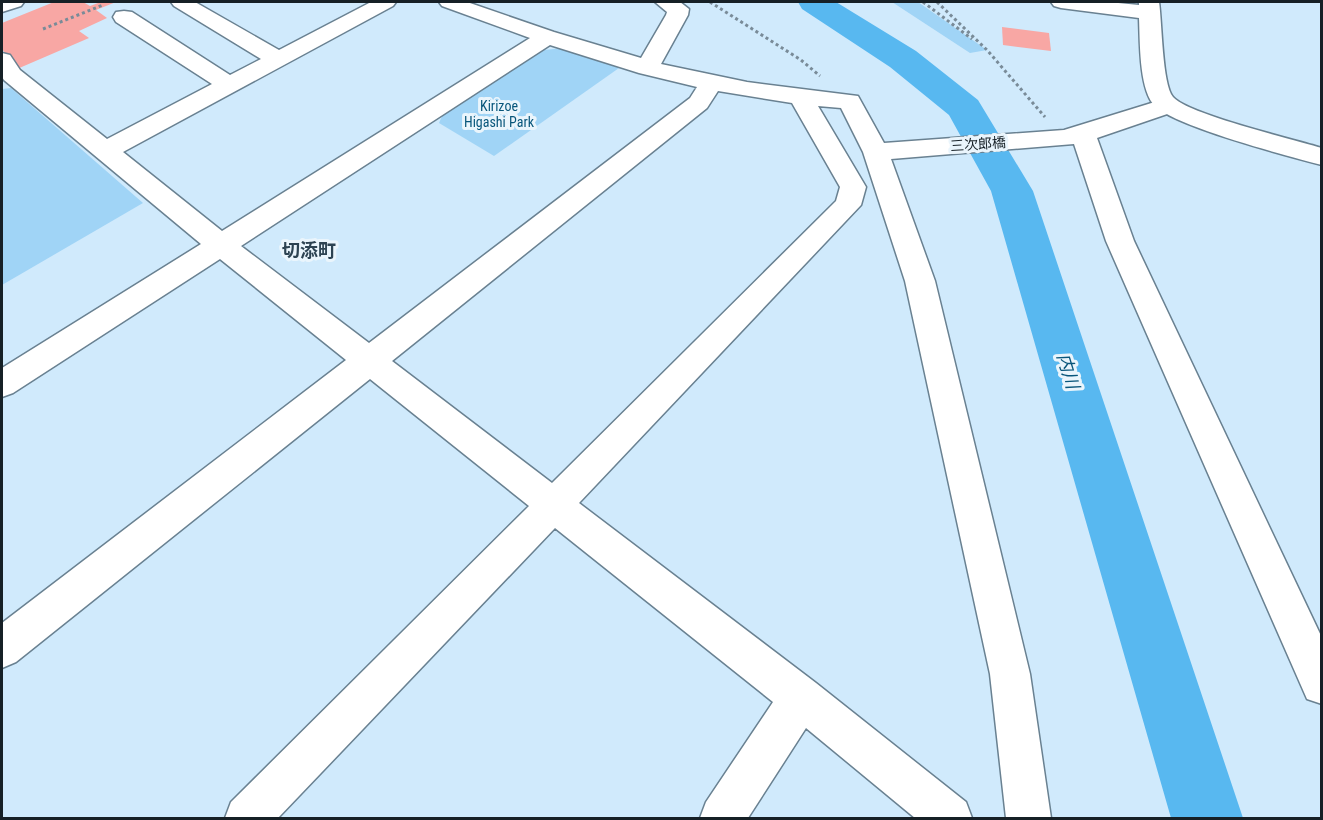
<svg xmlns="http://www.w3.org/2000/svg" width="1323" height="820" font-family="'Roboto Condensed','Noto Sans JP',sans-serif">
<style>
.green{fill:#a0d4f6}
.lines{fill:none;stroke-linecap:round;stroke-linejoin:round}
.river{fill:#58b8f0;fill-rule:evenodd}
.building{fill:#f8a7a4}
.street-casing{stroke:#698191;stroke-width:3}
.secondary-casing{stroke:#698191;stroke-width:3}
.path{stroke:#798b98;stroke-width:3;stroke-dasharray:3 3;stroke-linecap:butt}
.street{fill:#fff;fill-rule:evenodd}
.secondary{fill:#fff;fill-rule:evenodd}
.labels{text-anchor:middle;stroke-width:6;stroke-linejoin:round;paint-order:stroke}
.far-park-label{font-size:14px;fill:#08567b;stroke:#eaf5fc}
.far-street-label{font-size:14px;fill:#162026;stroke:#eaf5fc}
.neighbourhood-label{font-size:18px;font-weight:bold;fill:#2d4352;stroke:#eaf5fc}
.water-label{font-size:18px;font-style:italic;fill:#09567b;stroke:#eaf5fc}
</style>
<rect width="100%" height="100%" fill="#d0eafc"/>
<g class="green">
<polygon points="892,2 918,2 987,50 970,53"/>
<polygon points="563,48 619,68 494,156 439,123 443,114 544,50"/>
<polygon points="11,88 143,203 2,285 2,89"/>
</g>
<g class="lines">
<polygon class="river" points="798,2 836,2 916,51 978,100 1033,191 1243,818 1171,818 991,191 949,115 890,67 802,9"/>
</g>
<g class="building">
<polygon points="54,2 83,2 90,6 101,2 116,2 96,10 107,18 79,31 89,38 17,69 2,49 2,23"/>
<polygon points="1002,27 1049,33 1051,51 1003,45"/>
</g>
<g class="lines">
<defs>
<g id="street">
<polygon points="2,2 24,2 21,6 2,12"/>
<path d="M171 2H195L279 50 371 2H396L393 6 123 152 222 231 530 38 442 6 439 2H467L554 32 641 58 666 15 667 12 655 2H680L689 9 688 15 661 64 747 82 858 96 884 143 1064 130 1158 101 1167 99 1176 101 1179 106 1176 111 1097 138 1134 241 1322 638V704L1307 699 1106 241 1074 144 891 159 935 281 1030 674 1051 818H1006L990 674 905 281 863 152 841 108 818 106 866 187 861 205 579 503 816 683 966 802 972 818H915L806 728 748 818H700L706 802 773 702 555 528 278 818H225L231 802 529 506 370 379 16 662 2 668V623L346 360 220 259 13 393 2 397V368L201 244 4 80 2 77V53L10 55 20 70 107 139 212 84 116 22 113 17 116 12 124 11 132 12 230 75 261 59 174 6ZM550 45 639 73 697 87 690 98 369 343 241 246ZM718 91 792 103 840 187 836 201 552 483 392 361 707 108Z"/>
</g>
<path id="secondary" d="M1051 2H1108L1139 5V2H1159C1162 21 1162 84 1173 97 1187 114 1296 140 1322 148V165C1291 157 1169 125 1153 104 1139 86 1140 41 1139 18L1061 8 1054 6Z"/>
</defs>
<use href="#street" class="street-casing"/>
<use href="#secondary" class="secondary-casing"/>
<g class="path">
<polyline points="710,2 801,60 820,76"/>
<polyline points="923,2 972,39"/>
<polyline points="937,2 987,50 1045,117"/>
<polyline points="43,29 103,5"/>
</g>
<use href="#street" class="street"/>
<use href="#secondary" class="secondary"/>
</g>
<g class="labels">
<g class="far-park-label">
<text x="499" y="111">Kirizoe<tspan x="499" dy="16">Higashi Park</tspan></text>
</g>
<g class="far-street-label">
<text transform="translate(978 144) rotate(-4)" y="5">三次郎橋</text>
</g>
<g class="neighbourhood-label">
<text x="309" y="257">切添町</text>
</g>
<g class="water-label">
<text transform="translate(1068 371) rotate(73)" y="6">内川</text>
</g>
</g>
<rect width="1323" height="820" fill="none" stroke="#162026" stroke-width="6"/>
</svg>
